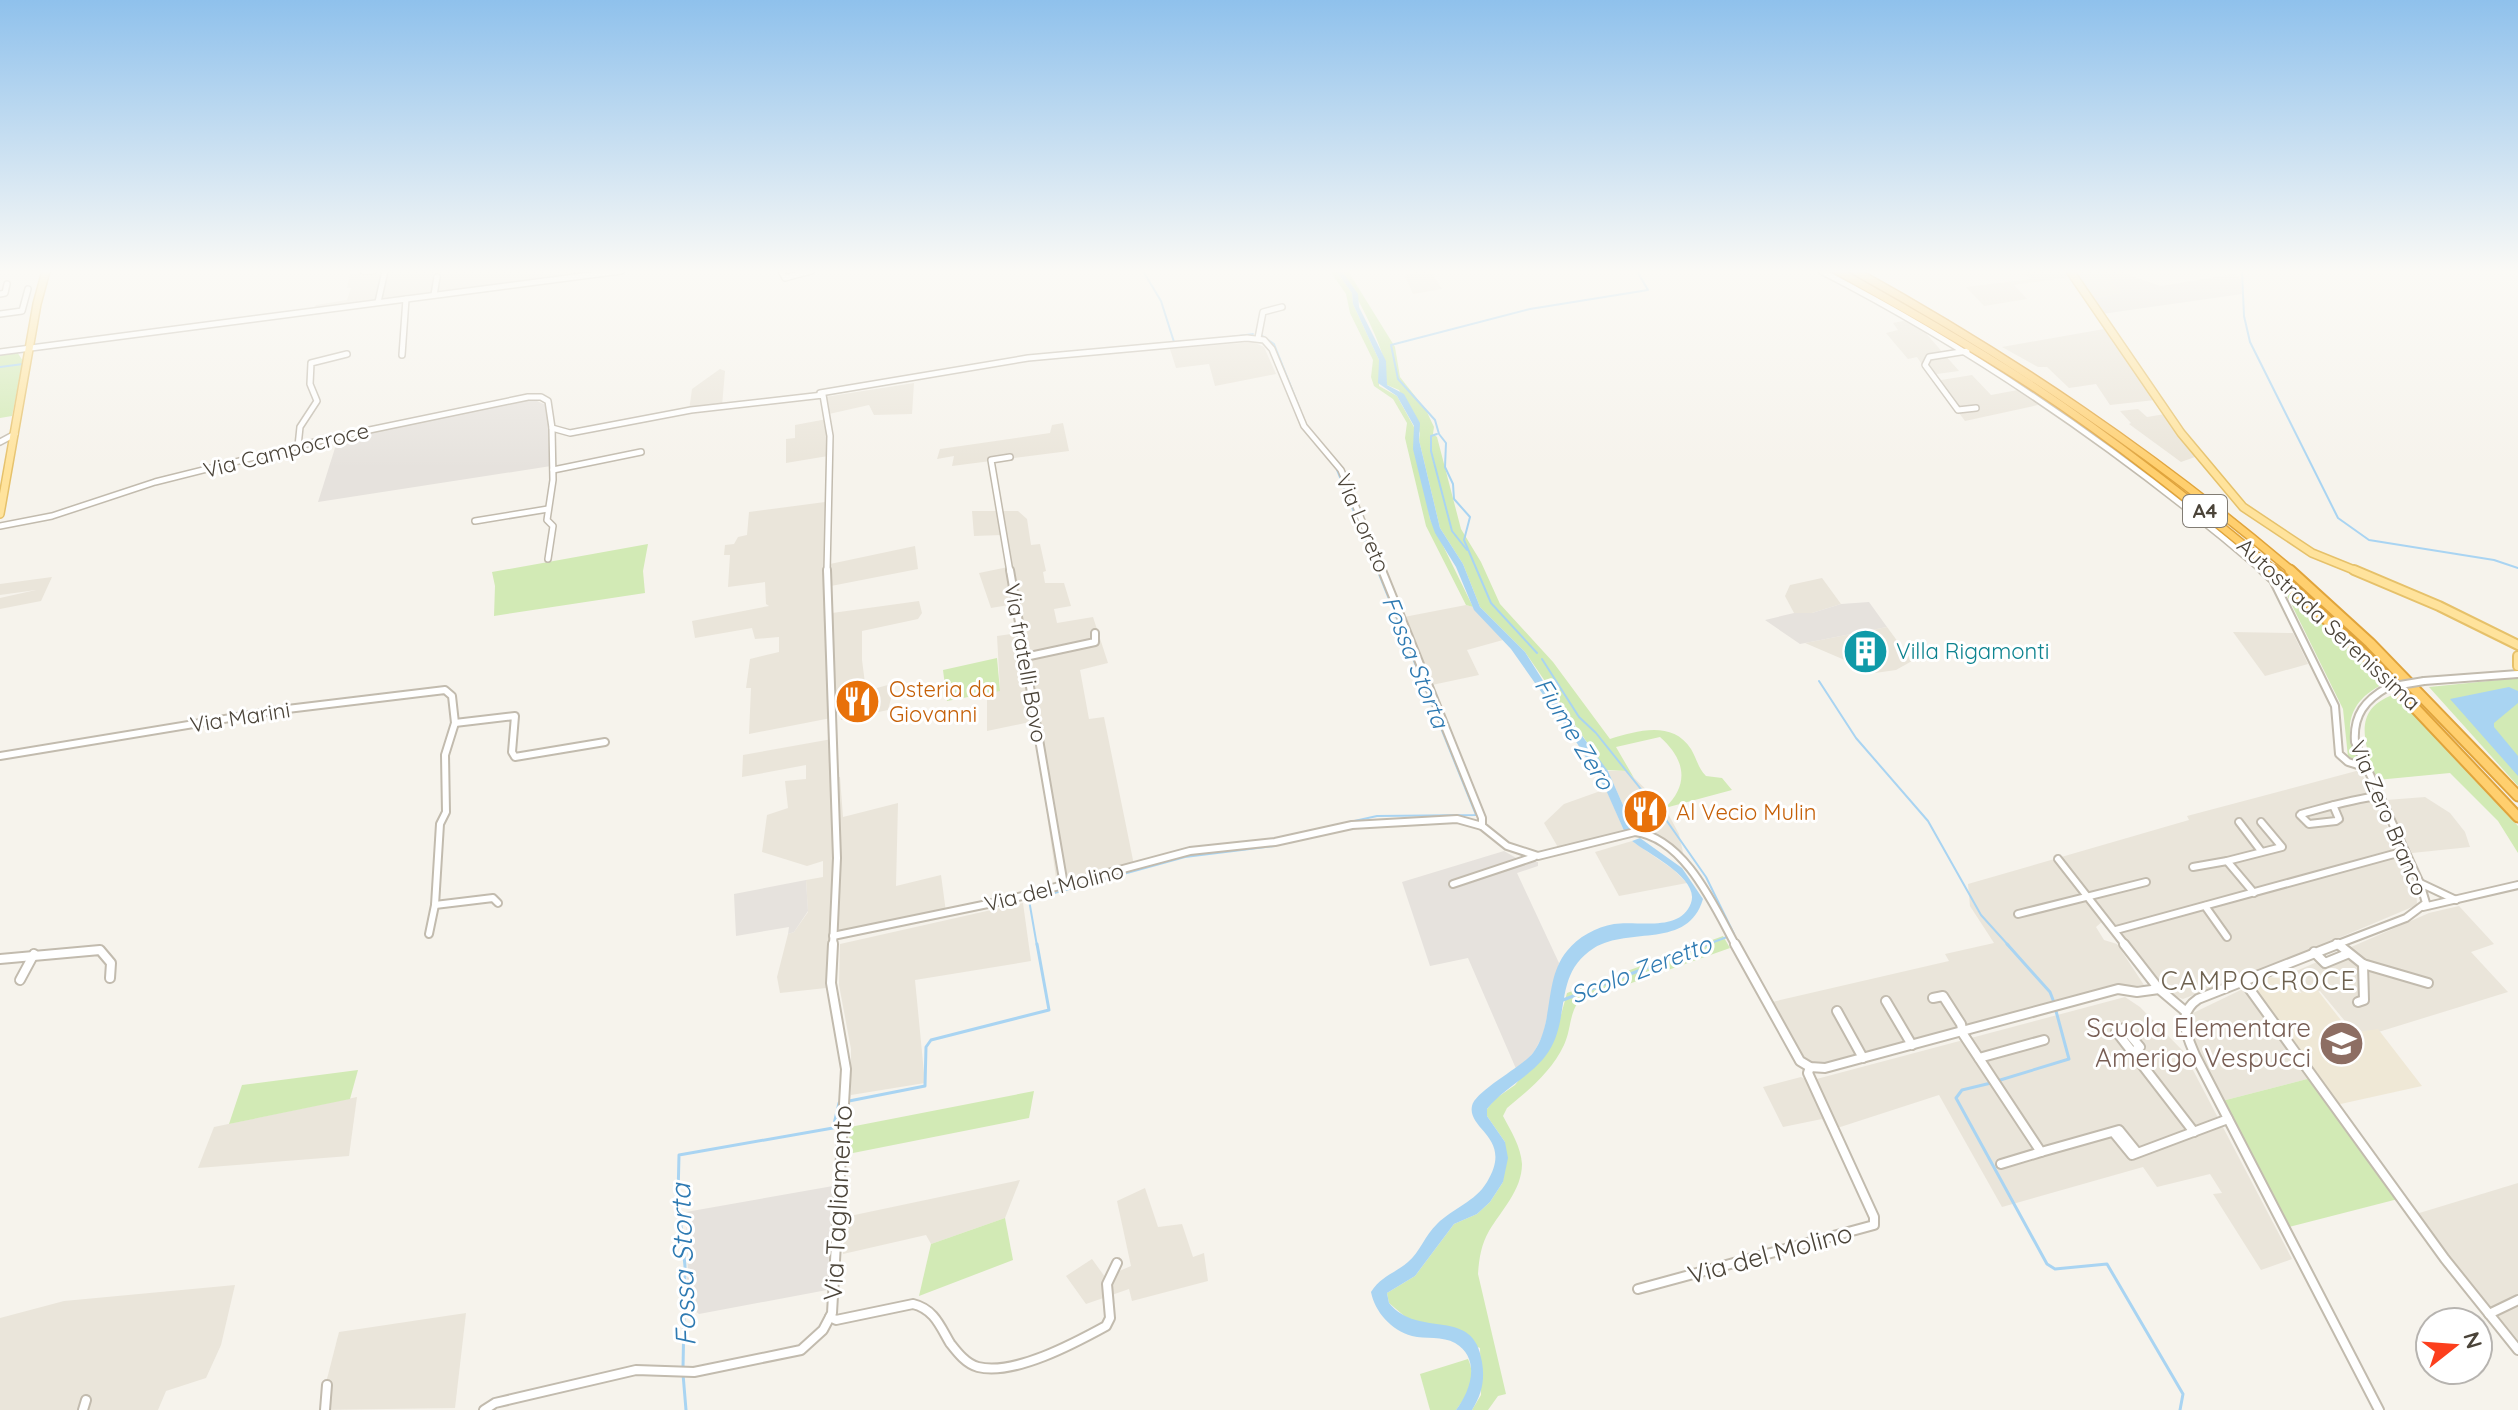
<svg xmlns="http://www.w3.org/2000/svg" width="2518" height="1410" font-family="Quicksand,sans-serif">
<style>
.residential{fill:#eae5da}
.industrial{fill:#e6e2dd}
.education{fill:#efe8d6}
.green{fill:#d2eab5}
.water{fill:#a9d4f2}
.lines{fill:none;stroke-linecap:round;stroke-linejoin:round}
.stream-far1{stroke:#a9d4f2;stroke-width:2}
.stream{stroke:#a9d4f2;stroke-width:3}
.minor-far2-casing{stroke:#c2bbae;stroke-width:8}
.minor-far1-casing{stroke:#c2bbae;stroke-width:10}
.minor-casing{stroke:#c2bbae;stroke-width:12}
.major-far1-casing{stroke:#e6c16a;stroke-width:10}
.major-casing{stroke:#e6c16a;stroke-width:12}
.highway-far1-casing{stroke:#e0a43c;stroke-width:10}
.highway-casing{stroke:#e0a43c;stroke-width:13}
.minor-far2{stroke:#fff;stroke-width:5}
.minor-far1{stroke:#fff;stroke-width:6}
.minor{stroke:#fff;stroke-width:8}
.major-far1{stroke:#ffe39c;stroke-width:7}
.major{stroke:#ffe39c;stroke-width:8}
.highway-far1{stroke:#ffcf6e;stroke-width:7}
.highway{stroke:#ffcf6e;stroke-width:9}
.minor-bridge-casing{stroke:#c2bbae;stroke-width:10;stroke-linecap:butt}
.minor-bridge{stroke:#fff;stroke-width:6}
.labels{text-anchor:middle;stroke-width:6;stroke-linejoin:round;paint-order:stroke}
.shield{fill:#fff;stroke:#817c74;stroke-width:2}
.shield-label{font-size:20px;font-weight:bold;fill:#4b4439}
.street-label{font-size:22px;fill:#4b4439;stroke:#fff}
.culture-label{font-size:22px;fill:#0d838f;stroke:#fff;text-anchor:start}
.food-label{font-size:22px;fill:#c56008;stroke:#fff;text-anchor:start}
.water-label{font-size:24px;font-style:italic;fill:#2e7ab2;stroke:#fff}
.quarter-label{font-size:26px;letter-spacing:2px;fill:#6e6250;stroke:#fff}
.near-education-label{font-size:26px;fill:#785e54;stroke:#fff;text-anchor:end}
.near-street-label{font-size:26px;fill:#4b4439;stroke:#fff}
.near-water-label{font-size:28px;font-style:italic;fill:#2e7ab2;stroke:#fff}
</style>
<rect width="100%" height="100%" fill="#f6f3ec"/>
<g class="residential">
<polygon points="362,271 607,271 312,310 316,305 347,300 351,288 347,288 350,274"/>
<polygon points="1416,271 1431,271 1442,289 1413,294 1405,276"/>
<polygon points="2018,271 2065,271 2069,277 2014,285 2027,299 1984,306 1966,287 2032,279"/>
<polygon points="2072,271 2126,271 2134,277 2111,281 2123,293 2092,299"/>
<polygon points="1908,320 1923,330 1959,371 1929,375 1917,357 1908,359 1886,333 1898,330 1893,323"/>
<polygon points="2104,329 2155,400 2110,405 2096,384 2069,388 2047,367 2038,367 2002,347"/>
<polygon points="1253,342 1264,347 1276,374 1215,386 1209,364 1176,368 1170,349"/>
<polygon points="720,369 725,371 722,406 689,411 692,389"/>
<polygon points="1972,375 1991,395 2023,389 2038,405 1965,421 1935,381"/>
<polygon points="914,383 912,414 874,415 869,405 829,414 825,397"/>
<polygon points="2138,409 2147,417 2165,414 2195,457 2181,462 2129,424 2131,423 2120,411"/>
<polygon points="827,419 828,456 786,463 786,439 795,438 795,425"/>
<polygon points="1063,423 1069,451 952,466 954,456 937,459 940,449 1050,433 1052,425"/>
<polygon points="825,502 828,503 830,564 915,546 918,569 831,586 832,613 919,601 922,613 918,619 862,631 862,660 866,691 895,683 888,710 841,720 839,703 831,705 831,718 749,734 751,688 746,688 750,659 779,652 779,637 755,639 752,628 695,638 692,621 769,606 766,604 765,582 728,587 730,555 724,555 725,545 734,544 738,537 747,535 749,512"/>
<polygon points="972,511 1018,511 1027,519 1031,545 1040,544 1046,571 1043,572 1045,583 1064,583 1071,606 1054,609 1057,623 1093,617 1108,663 1080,670 1089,719 1104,717 1134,865 1057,885 1040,765 1030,722 987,731 987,693 1000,690 997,636 1018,633 1015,604 991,608 979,573 1008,567 1002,535 974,536"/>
<polygon points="52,577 41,601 0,609 0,598 36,590 0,595 0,584"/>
<polygon points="1822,578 1841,604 1812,613 1794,613 1785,596 1790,585"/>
<polygon points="1466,605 1473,607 1503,640 1467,650 1479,675 1432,685 1404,617"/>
<polygon points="1887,627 1912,661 1896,670 1875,673 1805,643"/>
<polygon points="2233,632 2293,633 2308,664 2265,676"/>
<polygon points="832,739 834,777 840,777 843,817 898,803 896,886 941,875 946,912 833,936 829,941 826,988 780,993 777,977 788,934 794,932 808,912 806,880 823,877 823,861 807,866 762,852 767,815 788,808 785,781 806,779 806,765 742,777 743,755"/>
<polygon points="2360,770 2416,886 2417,905 2308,951 2183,999 2169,994 2125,942 2119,928 2103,921 2096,927 2104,940 2117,944 2144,985 2122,987 1809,1068 1772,1002 1949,961 1945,954 1994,943 1970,906 1968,884 2189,820 2187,816"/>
<polygon points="1608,771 1627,771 1665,808 1679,834 1684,857 1643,829 1634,830"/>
<polygon points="1606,789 1625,833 1559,849 1544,823 1564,804"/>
<polygon points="2425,797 2450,813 2465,832 2470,847 2412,853 2386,800"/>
<polygon points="1632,841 1674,870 1687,883 1619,896 1595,852"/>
<polygon points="1023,903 1031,961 915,980 925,1083 851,1095 851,1049 839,985 840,944"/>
<polygon points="2459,906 2494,944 2471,952 2508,992 2359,1038 2320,991 2305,996 2285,976 2429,913"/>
<polygon points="2247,987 2315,1077 2222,1101 2196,1052 2191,1014"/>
<polygon points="2125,997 2140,1007 2183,1051 2292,1259 2261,1270 2213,1194 2222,1193 2210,1174 2157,1187 2143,1167 2002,1207 1939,1095 1828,1131 1822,1119 1783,1127 1763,1087 1801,1077 1809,1081"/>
<polygon points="357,1097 349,1156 198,1168 214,1127"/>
<polygon points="1020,1180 1005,1218 931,1244 926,1235 843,1254 845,1217"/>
<polygon points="2518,1183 2518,1345 2416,1214"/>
<polygon points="1145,1188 1158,1227 1182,1224 1193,1257 1204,1253 1208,1281 1132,1301 1129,1289 1086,1304 1066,1276 1092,1259 1105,1277 1131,1266 1117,1201"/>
<polygon points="235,1285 221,1345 206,1378 166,1391 158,1410 0,1410 0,1318 64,1301"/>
<polygon points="466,1313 455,1408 319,1410 339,1332"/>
</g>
<g class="industrial">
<polygon points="2234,274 2241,279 2242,294 2102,314 2092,299 2122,293 2110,280 2134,277 2161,286"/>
<polygon points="522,401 537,401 548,406 551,466 318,502 335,448 356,436"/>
<polygon points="1869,602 1887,627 1800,644 1765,620 1794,613 1812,613 1841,604"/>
<polygon points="1504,851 1518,859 1538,862 1538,866 1517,873 1559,963 1543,1035 1534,1052 1517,1071 1468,958 1430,966 1402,882"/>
<polygon points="806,880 808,911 794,932 788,934 789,927 736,936 734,894"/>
<polygon points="833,1186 827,1290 699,1314 682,1301 688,1274 686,1212"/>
</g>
<polygon class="education" points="2268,977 2286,979 2300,993 2315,987 2351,1033 2378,1029 2422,1086 2336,1105 2314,1074 2307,1058 2252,986"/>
<g class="green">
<polygon points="1330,271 1336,271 1352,293 1353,304 1379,360 1379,386 1397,396 1414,427 1430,519 1473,607 1466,605 1426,526 1405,438 1407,423 1393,399 1374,386 1371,377 1373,360 1350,313 1346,294"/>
<path d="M1342 271H1348L1395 347 1400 377 1426 410 1434 427 1433 434 1437 437 1461 529 1481 562 1500 604 1553 662 1610 739C1637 731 1672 720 1691 749 1697 759 1698 768 1706 776L1722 778 1732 790 1665 808C1690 784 1685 759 1660 737L1616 747 1634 778 1627 771 1606 770 1525 652 1480 607 1463 564 1440 528 1419 440 1420 433 1399 390 1387 385 1385 380C1393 360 1353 290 1342 271Z"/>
<polygon points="17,352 23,361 12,416 0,418 0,354"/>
<polygon points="648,544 643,571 645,593 494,616 495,586 492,572"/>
<path d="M2282 585H2287L2388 682C2350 698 2340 726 2360 764L2348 757 2343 709Z"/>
<polygon points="997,658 1000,691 947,701 943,670"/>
<polygon points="2518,678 2518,786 2429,687"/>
<path d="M2399 693 2518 826V853L2498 821 2450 773 2377 780C2364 742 2350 707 2399 693Z"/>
<path d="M1723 936 1730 948 1578 1002C1569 1016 1571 1030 1564 1045 1552 1071 1529 1090 1507 1108L1503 1116C1511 1131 1521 1147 1522 1164 1522 1190 1501 1211 1489 1231 1481 1245 1479 1259 1478 1274L1506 1394 1498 1396 1488 1410H1472L1481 1395 1480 1348 1409 1320 1389 1303 1387 1293 1415 1276 1454 1224 1477 1214 1490 1202 1503 1182 1505 1142 1487 1116V1109L1495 1099 1515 1085 1556 1033 1567 993Z"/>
<polygon points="358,1070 350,1099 229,1124 242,1085"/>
<polygon points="2315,1077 2398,1199 2289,1227 2222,1101"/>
<polygon points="1034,1091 1029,1118 848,1154 850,1127"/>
<polygon points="1005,1218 1013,1260 919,1296 931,1244"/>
<path d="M1468 1359C1477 1378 1468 1394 1456 1410H1430L1420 1374Z"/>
</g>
<g class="water">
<polygon points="1336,271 1342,271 1358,294 1359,307 1386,361 1387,385 1404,394 1420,423 1419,440 1440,528 1463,564 1480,607 1525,652 1552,695 1608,771 1634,830 1625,833 1606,790 1575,740 1511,649 1474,610 1456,567 1435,533 1430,519 1413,449 1414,426 1397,396 1378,383 1379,360 1353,304 1352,293"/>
<polygon points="2509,687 2518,691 2518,703 2494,723 2494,727 2518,756 2518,776 2450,699"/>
<path d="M1640 838 1682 868 1703 899C1688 950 1630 926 1594 948 1553 974 1571 1016 1549 1051 1533 1076 1505 1086 1487 1109V1116L1505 1142 1508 1158 1503 1182 1490 1202 1477 1214 1454 1224 1415 1276 1387 1293 1389 1303C1419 1340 1474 1305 1482 1362 1485 1380 1482 1394 1472 1410H1456C1470 1392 1482 1359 1455 1343 1443 1336 1425 1339 1412 1336 1391 1330 1375 1312 1371 1292 1381 1276 1394 1274 1408 1262 1420 1252 1425 1235 1437 1224 1453 1208 1475 1202 1487 1182 1514 1138 1467 1130 1472 1106 1475 1091 1522 1067 1533 1053 1555 1023 1543 980 1567 951 1578 937 1596 927 1614 924 1637 920 1680 933 1691 903 1700 878 1648 854 1632 841Z"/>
</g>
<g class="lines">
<g class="stream-far1">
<polyline points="1143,271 1161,301 1174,342"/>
<polyline points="2242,271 2244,316 2250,342 2338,518 2369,540 2494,560 2518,568"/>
<polyline points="1261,335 1274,344 1301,412"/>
<polyline points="1232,337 1253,334"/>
<polyline points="0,367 23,364"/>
<polyline points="1437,434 1431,436 1431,451 1452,531 1467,550"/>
<polyline points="1537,653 1491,603 1464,540 1470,517 1454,499 1453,484 1445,467 1446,443 1439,434 1435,420 1398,379 1391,345 1530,309 1648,290 1637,271"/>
<polyline points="1542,659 1579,717 1596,733 1656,808"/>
<polyline points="1819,681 1856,738 1928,821 1981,915 2009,946"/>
<polyline points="1662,814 1706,877 1734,934"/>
<polyline points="1273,839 1377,816 1476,815 1337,470"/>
<polyline points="1037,946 1029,900 1185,857 1275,846"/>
<polyline points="1703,946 1727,937"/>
</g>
<g class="stream">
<polyline points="2007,944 2050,992 2055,1005"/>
<polyline points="1563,1000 1708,944"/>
<polyline points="1997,1081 2069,1059 2056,1011"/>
<polyline points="1991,1083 1962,1090 1956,1098 2047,1264 2055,1269 2107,1264 2183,1394 2180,1410"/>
<polyline points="849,1101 925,1086 926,1047 931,1040 1049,1010 1037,944"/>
<polyline points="683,1368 685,1266 678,1196 679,1155 833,1128 839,1103"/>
<polyline points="683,1374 686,1410"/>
</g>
<defs>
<g id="minor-far2">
<polyline points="363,271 373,271"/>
<polyline points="781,271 785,278 811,271"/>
<path d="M1821 271C1981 353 2128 456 2264 572"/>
<polyline points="0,294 5,293 7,284"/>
<polyline points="434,295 437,277"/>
<polyline points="378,302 385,271"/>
<polyline points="0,314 22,311 28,289"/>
<polyline points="1258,338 1263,312 1282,307"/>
<polyline points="1967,351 1929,357 1925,365 1958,410 1976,408"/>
<polyline points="0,352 621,271"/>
<polyline points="402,355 406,299"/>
<polyline points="820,393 1028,358 1247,338 1264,340 1272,349 1304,426 1341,470 1383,572"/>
<polyline points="0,442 15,434"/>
<polyline points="298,446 300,427 317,401 310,384 311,363 347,354"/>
<polyline points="1010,457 991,460 1010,572"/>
<polyline points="553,470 641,452"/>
<polyline points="475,521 548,509"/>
<polyline points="0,526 52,516 155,482 331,438 528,397 541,397 548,401 552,428 570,433 691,410 823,395 830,436 827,572"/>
<polyline points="548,559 553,526 547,520 553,480 552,428"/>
</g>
<g id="minor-far1">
<polyline points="827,570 837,858 833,946"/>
<polyline points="1010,570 1064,885"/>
<polyline points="1382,570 1482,818 1482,826"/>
<polyline points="2262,570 2273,580 2335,706 2339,754 2348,762 2364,767"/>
<polyline points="1025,657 1095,642 1095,633"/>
<polyline points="2424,681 2518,674"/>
<polyline points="455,723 515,716 512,752 515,757 605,742"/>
<polyline points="0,756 279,710 445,690 452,696 455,723 445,755 446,812 440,824 435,905 429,934"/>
<path d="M2333 805 2339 819 2336 821 2309 824 2300 815 2301 814C2327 807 2352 799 2379 796"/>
<polyline points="2239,822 2261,851"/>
<polyline points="2058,859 2126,946"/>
<polyline points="2193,867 2227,861"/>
<polyline points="2420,883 2456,900"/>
<polyline points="1453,884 1534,857"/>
<polyline points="2254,893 2227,861 2282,847 2261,822"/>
<polyline points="435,905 493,898 498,903"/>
<polyline points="2205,906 2227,937"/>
<polyline points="2423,907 2518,885"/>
<polyline points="2018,914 2146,882"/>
<polyline points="2116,930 2405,851"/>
<path d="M833 936 1007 900 1190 851 1275 842 1352 825 1457 819 1482 826 1507 846 1538 856 1635 832C1685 838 1715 908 1736 946"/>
<polyline points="2336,943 2340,946"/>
<path d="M2333 946 2406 918 2426 903 2420 883 2355 742C2353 715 2365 700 2388 687"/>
</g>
<g id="minor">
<polyline points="1735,944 1800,1061 1810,1067 1825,1068 2118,989 2137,992 2159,989"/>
<polyline points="2124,944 2159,989 2185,1011"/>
<polyline points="2338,944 2363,964 2428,983"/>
<path d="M2338 944 2198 999C2176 1014 2186 1034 2195 1055L2379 1410"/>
<polyline points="2314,952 2325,963 2347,954"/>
<polyline points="0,959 100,950 111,963 110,978"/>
<polyline points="20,980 34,954"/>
<polyline points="2243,980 2445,1259 2518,1350"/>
<polyline points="1933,998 1943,996 1961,1024 1963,1034 2041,1152 2119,1130 2136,1151"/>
<polyline points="1886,1001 1912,1045"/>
<polyline points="2358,1002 2364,1000 2363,964"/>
<polyline points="1837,1011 1863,1058"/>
<polyline points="2133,1052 2140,1047 2124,1028 2116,1031 2194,1132"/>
<polyline points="1979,1058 2044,1040"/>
<polyline points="2114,1133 2132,1155 2228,1119"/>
<polyline points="2001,1164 2041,1152"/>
<polyline points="1638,1289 1874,1225 1874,1217 1808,1073 1810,1067"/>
<polyline points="2489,1314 2518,1300"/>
<path d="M830 1317 836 1320 913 1304C934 1309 940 1326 950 1343 957 1352 966 1364 978 1367 1014 1376 1075 1343 1106 1326L1110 1318 1107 1284 1117 1263"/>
<polyline points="83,1410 86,1400"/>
<polyline points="325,1410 327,1385"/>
<polyline points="484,1410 495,1403 636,1370 694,1372 801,1350 823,1330 832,1313 846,1069 831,983 833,944"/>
</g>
<g id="major-far1">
<polyline points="2070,271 2181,433 2243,507 2312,553 2359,572"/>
<polyline points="0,514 37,304 46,271"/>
</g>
<g id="major">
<polyline points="2354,570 2439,606 2518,645"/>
<polyline points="2518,656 2518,666"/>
</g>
<g id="highway-far1">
<path d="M1838 271C1902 307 1966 343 2028 383 2115 440 2196 505 2276 572"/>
<path d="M1855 271C2014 359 2154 454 2293 572"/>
</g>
<g id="highway">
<polyline points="2273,570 2366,656 2518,817"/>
<polyline points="2290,570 2370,643 2518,796"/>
</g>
</defs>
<use href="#minor-far2" class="minor-far2-casing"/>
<use href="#minor-far1" class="minor-far1-casing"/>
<use href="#minor" class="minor-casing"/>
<use href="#major-far1" class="major-far1-casing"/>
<use href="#major" class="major-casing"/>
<use href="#highway-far1" class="highway-far1-casing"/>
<use href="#highway" class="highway-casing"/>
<use href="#minor-far2" class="minor-far2"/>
<use href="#minor-far1" class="minor-far1"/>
<use href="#minor" class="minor"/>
<use href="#major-far1" class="major-far1"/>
<use href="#major" class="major"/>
<use href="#highway-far1" class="highway-far1"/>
<use href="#highway" class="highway"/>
<defs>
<polyline id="minor-bridge" points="2388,687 2424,681"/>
</defs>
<use href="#minor-bridge" class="minor-bridge-casing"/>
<use href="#minor-bridge" class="minor-bridge"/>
</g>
<linearGradient id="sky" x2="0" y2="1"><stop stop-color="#8fc1ec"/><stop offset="0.58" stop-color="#fbfaf6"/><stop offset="1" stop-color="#fbfaf6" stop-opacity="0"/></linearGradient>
<rect width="2518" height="468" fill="url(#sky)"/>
<defs>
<symbol id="building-disc" viewBox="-11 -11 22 22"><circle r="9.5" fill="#0f9aa8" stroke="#fff"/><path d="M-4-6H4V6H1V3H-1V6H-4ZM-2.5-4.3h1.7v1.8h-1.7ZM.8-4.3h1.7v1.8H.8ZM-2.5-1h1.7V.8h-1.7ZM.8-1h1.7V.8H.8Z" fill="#fff"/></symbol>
<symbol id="restaurant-disc" viewBox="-11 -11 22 22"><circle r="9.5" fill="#e8710a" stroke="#fff"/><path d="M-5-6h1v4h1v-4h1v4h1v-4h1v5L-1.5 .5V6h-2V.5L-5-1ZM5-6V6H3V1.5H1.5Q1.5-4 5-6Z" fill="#fff"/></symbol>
<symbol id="school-disc" viewBox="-11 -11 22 22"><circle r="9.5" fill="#8d6e63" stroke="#fff"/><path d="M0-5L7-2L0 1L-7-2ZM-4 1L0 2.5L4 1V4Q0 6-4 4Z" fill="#fff"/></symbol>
</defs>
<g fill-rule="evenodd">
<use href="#building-disc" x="1840" y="626" width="51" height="51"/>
<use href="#restaurant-disc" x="832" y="676" width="51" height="51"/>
<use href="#restaurant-disc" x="1620" y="786" width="51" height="51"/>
<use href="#school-disc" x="2316" y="1018" width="51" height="51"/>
</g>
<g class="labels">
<rect class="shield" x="2183" y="495" width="44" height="32" rx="6"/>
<g class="shield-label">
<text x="2205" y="518">A4</text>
</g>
<g class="street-label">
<text transform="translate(286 450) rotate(-14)" y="8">Via Campocroce</text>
<text transform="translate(1363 523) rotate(67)" y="8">Via Loreto</text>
<text transform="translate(2329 624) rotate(43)" y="8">Autostrada Serenissima</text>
<text transform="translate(1026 663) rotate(80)" y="8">Via fratelli Bovo</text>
<text transform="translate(240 717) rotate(-9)" y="8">Via Marini</text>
<text transform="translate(2389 818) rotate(67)" y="8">Via Zero Branco</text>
<text transform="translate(1054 887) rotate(-14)" y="8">Via del Molino</text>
</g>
<g class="culture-label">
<text x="1896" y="659">Villa Rigamonti</text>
</g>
<g class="food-label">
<text x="889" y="697">Osteria da<tspan x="889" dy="25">Giovanni</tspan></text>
<text x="1676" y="820">Al Vecio Mulin</text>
</g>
<g class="water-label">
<text transform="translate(1415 662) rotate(68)" y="8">Fossa Storta</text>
<text transform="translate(1574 734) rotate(58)" y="8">Fiume Zero</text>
<text transform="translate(1641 970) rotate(-21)" y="8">Scolo Zeretto</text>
</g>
<g class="quarter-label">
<text x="2259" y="990">CAMPOCROCE</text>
</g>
<g class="near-education-label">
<text x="2311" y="1037">Scuola Elementare<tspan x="2311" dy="30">Amerigo Vespucci</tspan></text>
</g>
<g class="near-street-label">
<text transform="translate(838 1203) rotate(-87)" y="9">Via Tagliamento</text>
<text transform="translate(1770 1254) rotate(-15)" y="9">Via del Molino</text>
</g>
<g class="near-water-label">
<text transform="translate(683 1265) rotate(-92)" y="10">Fossa Storta</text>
</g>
</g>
<g transform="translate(2454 1346) rotate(73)"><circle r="38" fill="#ffffff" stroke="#b7b4b0" stroke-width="2"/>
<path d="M0-6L14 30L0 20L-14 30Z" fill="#fc3f1d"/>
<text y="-12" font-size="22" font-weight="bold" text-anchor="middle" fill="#4b4439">N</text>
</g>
</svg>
